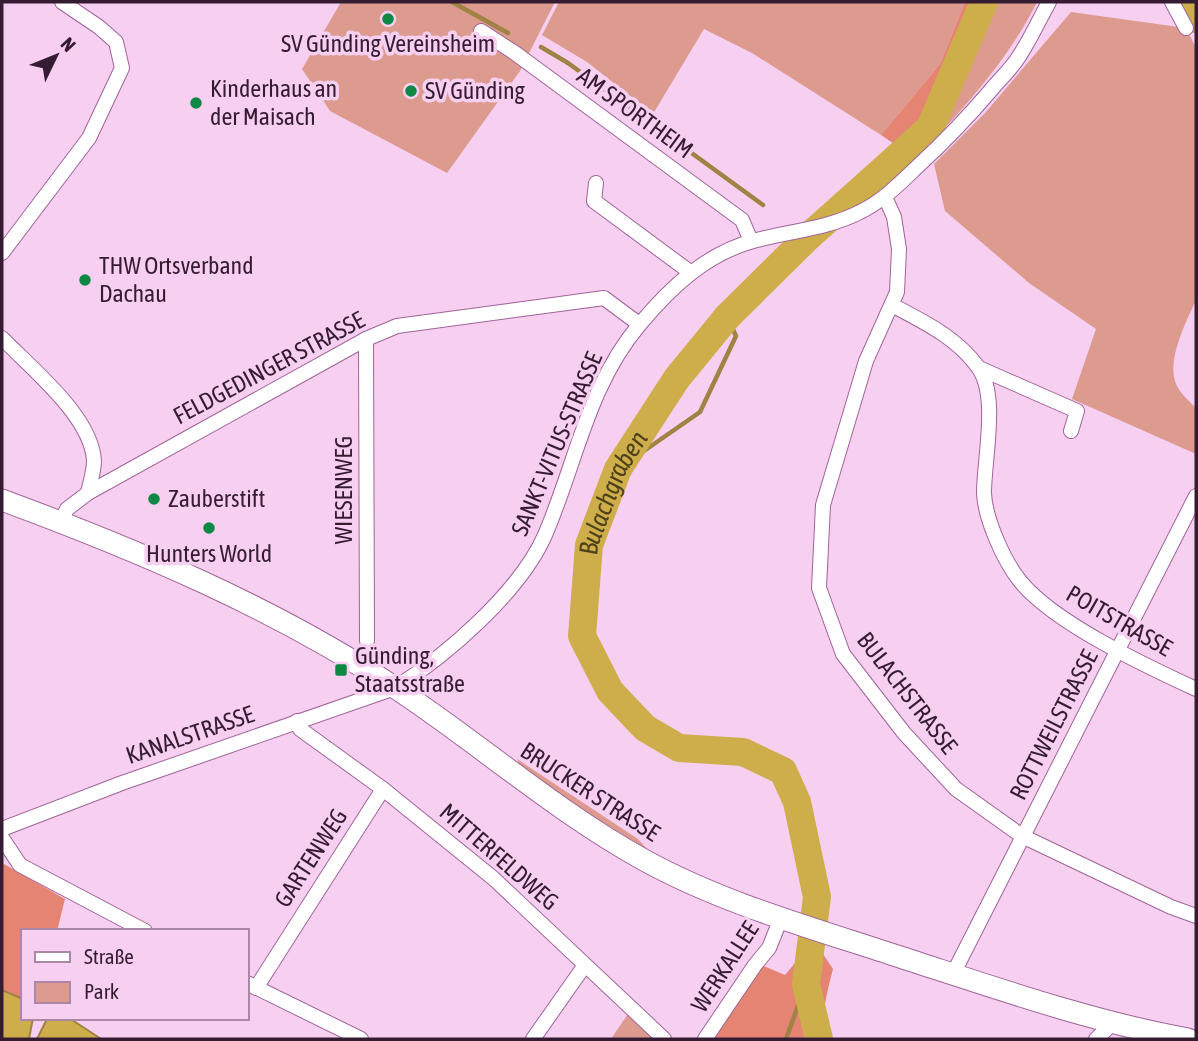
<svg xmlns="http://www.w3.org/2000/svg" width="1198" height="1041" font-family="'Asap Condensed',sans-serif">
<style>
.green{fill:#dd9b8f}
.forest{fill:#e58472}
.water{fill:#ceae4b;stroke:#a08244;stroke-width:2}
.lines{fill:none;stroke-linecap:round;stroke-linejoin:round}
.stream{stroke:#a08244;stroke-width:4.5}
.river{stroke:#ceae4b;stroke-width:28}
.street-casing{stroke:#a06499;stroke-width:16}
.secondary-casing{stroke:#a06499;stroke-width:23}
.street{stroke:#fff;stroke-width:14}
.secondary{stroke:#fff;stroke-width:21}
.poi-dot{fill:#0e8843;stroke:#f7cff1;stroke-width:2.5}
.labels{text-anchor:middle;stroke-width:7;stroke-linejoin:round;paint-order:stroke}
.poi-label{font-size:24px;fill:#351c32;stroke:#f7cff1;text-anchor:start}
.street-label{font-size:24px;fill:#351c32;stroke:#f7cff1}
.water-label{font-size:26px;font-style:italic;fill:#4f4219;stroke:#f7cff1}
</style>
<rect width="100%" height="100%" fill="#f7cff1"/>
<g class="green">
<polygon points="341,2 555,2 520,71 447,173 330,111 302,69"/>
<polygon points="559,2 965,2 940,64 881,135 752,53 704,29 653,114 587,62 542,35"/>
<path d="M999 2H1037C1008 61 963 109 918 157L909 154 941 121Z"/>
<path d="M1071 12 1186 28 1196 48V300C1186 322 1165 363 1177 386 1181 394 1190 402 1196 408V454L1072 399 1096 329 1029 283 945 211 934 164 985 113Z"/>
<polygon points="517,759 638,839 648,850 573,804 520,766"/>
<polygon points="628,1014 655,1039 611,1039"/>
</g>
<g class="forest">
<polygon points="965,2 999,2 941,121 909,154 881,135 940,64"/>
<polygon points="4,864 65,899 57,931 23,931 23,999 2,990 2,865"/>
<path d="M806 950 823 954 833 969C828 989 818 1021 829 1039H714L759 964 785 975Z"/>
</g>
<g class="water">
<polygon points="2,990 23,999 23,1018 33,1018 29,1039 2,1039"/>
<polygon points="50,1018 69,1018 101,1039 37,1039 46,1021"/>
</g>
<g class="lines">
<g class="stream">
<polyline points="452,2 508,33"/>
<polyline points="541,47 568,63 763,205"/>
<polyline points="618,469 700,412 736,336 727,317"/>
<polyline points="786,1039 806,984"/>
</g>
<g class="river">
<polyline points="1188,2 1196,19"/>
<path id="s1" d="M819 1039 806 984 817 897 797 802 783 771 743 752 679 748 645 728 610 691 582 636 589 545 618 469 677 378 727 317 807 238 930 128 984 2"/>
</g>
<defs>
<g id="street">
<polyline points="1172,2 1186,28"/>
<polyline points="481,31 515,53 742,220 751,241"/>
<polyline points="596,183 594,201 690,272"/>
<polyline points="885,197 894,217 899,249 897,292 866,361 823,505 819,588 843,654 904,733 956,789 1022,836 1171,907 1196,916"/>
<polyline points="2,253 89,138 122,68 116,42 99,27 62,2"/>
<path d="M892 305C924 322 956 337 978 367 999 395 984 459 984 493 985 519 1004 561 1020 581 1054 623 1146 666 1196 689"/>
<path d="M2 338C32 369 92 417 94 461 94 471 90 483 88 493"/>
<polyline points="366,339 367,641"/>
<polyline points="979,368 1077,411 1071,431"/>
<polyline points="61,522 67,509 88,493 366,339 397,326 604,298 639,324"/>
<polyline points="297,721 300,729 383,789 493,878 664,1039"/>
<path d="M2 829 122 783 395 688C447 655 520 592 545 535 576 463 588 385 640 324 671 287 706 254 753 241 789 231 827 229 860 212 883 201 900 183 918 166 944 142 968 117 991 90 1000 79 1011 69 1018 58 1030 40 1039 20 1049 2"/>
<polyline points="2,838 20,865 145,931"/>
<polyline points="953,974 1196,496"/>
<polyline points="247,983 361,1039"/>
<polyline points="256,988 383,789"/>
<polyline points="533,1039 585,965"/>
<polyline points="705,1039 755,965 769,948 781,918"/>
<polyline points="1096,1039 1112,1024"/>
</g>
<path id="secondary" d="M2 500C137 550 273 607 394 687 479 743 555 811 644 860 722 903 812 928 897 956 993 987 1089 1021 1188 1039"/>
</defs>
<use href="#street" class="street-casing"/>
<use href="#secondary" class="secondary-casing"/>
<use href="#street" class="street"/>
<use href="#secondary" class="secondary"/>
</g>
<g class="poi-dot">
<circle cx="388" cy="19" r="7"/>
<circle cx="411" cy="91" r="7"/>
<circle cx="196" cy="103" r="7"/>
<circle cx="85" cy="280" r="7"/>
<circle cx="154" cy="499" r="7"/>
<circle cx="209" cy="528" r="7"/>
<rect x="334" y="663" width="14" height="14" rx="3.5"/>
</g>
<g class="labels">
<g class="poi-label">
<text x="388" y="52" text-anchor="middle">SV Günding Vereinsheim</text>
<text x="210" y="97">Kinderhaus an<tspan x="210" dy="28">der Maisach</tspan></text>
<text x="425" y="99">SV Günding</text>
<text x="99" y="274">THW Ortsverband<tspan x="99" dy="28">Dachau</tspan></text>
<text x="168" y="507">Zauberstift</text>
<text x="209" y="562" text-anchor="middle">Hunters World</text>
<text x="355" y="664">Günding,<tspan x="355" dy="28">Staatsstraße</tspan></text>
</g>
<g class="street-label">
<text transform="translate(635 113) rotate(36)" y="8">AM SPORTHEIM</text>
<text transform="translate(269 368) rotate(-28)" y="8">FELDGEDINGER STRASSE</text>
<text transform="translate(557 444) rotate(-67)" y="8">SANKT-VITUS-STRASSE</text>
<text transform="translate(344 490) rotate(-90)" y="8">WIESENWEG</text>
<text transform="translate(1119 621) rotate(30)" y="8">POITSTRASSE</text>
<text transform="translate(907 693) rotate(52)" y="8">BULACHSTRASSE</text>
<text transform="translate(1054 725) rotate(-63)" y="8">ROTTWEILSTRASSE</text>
<text transform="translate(190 735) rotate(-19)" y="8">KANALSTRASSE</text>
<text transform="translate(590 792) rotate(33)" y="8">BRUCKER STRASSE</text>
<text transform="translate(499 857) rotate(41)" y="8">MITTERFELDWEG</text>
<text transform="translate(311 858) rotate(-57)" y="8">GARTENWEG</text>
<text transform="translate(725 967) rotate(-57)" y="8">WERKALLEE</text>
</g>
<g class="water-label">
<text dy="9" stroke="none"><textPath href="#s1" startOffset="684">Bulachgraben</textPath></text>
</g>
</g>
<rect width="1198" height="1041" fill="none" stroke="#351c32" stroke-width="7"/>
<rect x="21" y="929" width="228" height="91" fill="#f7cff1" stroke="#a987a5" stroke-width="2"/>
<rect x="35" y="952" width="35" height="10" fill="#ffffff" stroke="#a987a5" stroke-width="2"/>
<text x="84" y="964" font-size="21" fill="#351c32">Straße</text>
<rect x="35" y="982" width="35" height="21" fill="#dd9b8f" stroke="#a987a5" stroke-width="2"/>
<text x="84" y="999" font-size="21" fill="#351c32">Park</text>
<g transform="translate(56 56) rotate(47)" stroke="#f7cff1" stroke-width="5" paint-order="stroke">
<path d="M0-5L12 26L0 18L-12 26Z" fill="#351c32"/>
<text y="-10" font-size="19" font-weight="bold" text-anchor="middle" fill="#351c32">N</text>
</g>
</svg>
